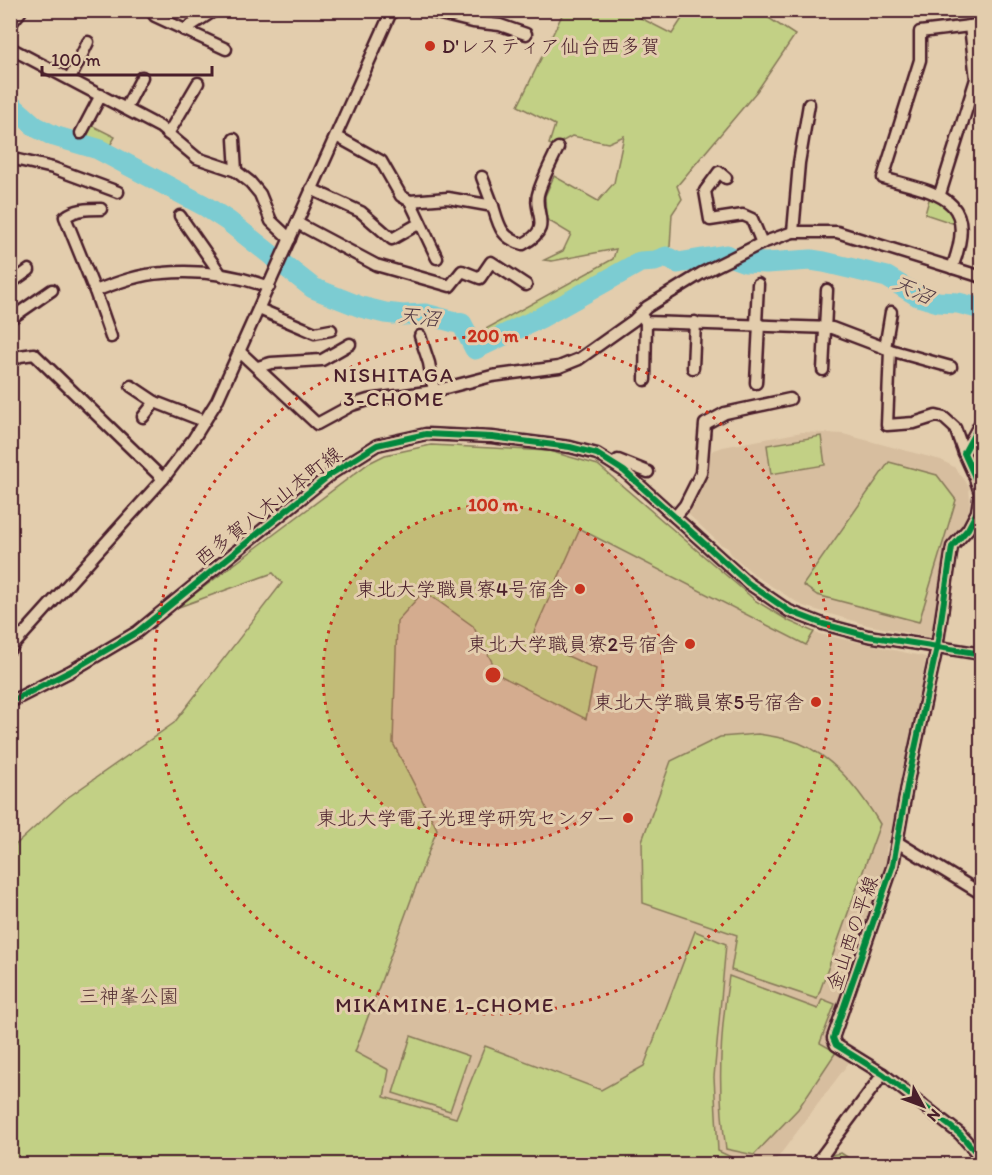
<svg xmlns="http://www.w3.org/2000/svg" width="992" height="1175" font-family="Itim,'Klee One',sans-serif">
<style>
.built{fill:#d7be9f}
.green{fill:#c2d085;stroke:#867858;stroke-width:1.5}
.lines{fill:none;stroke-linecap:round;stroke-linejoin:round}
.river{stroke:#7bccd2;stroke-width:21}
.minor-casing{stroke:#4a1f2b;stroke-width:15}
.highway-casing{stroke:#4a1f2b;stroke-width:21}
.minor{stroke:#e3cdad;stroke-width:10}
.highway{stroke:#e3cdad;stroke-width:16}
.cycleway-casing{stroke:#e3cdad;stroke-width:10}
.cycleway{stroke:#00873e;stroke-width:6}
.ring{fill:none;stroke:#c8321e;stroke-width:3;stroke-dasharray:3 6}
.poi-dot{fill:#c8321e;stroke:#e3cdad;stroke-width:2}
.labels{text-anchor:middle;stroke-width:6;stroke-linejoin:round;paint-order:stroke}
.poi-label{font-size:20px;fill:#4a1f2b;stroke:#e3cdad;text-anchor:end}
.street-label{font-size:20px;fill:#4a1f2b;stroke:#e3cdad}
.park-label{font-size:20px;fill:#563134;stroke:#e3cdad}
.water-label{font-size:21px;font-style:italic;fill:#513944;stroke:#e3cdad}
.neighbourhood-label{font-size:21px;letter-spacing:1.5px;fill:#4a1f2b;stroke:#e3cdad}
.centre{fill:#c8321e;stroke:#e3cdad;stroke-width:3}
.ring-label{font-size:18px;text-anchor:middle;font-weight:bold;fill:#c8321e;stroke:#e3cdad;stroke-width:6;stroke-linejoin:round;paint-order:stroke}
</style>
<rect width="100%" height="100%" fill="#e3cdad"/>
<filter id="ink" filterUnits="userSpaceOnUse"><feTurbulence type="fractalNoise" baseFrequency=".0167" numOctaves="2"/><feDisplacementMap in="SourceGraphic" scale="12" xChannelSelector="R" yChannelSelector="G"/><feConvolveMatrix kernelMatrix="1 2 1 2 8 2 1 2 1" color-interpolation-filters="sRGB"/></filter>
<g filter="url(#ink)">
<g class="built">
<polygon points="802,432 843,434 941,460 954,467 964,479 969,487 970,499 969,511 965,523 949,546 937,633 933,638 867,625 803,606 757,577 731,554 728,548 720,544 684,510 712,451 723,447"/>
<polygon points="496,451 767,612 815,633 926,657 902,785 886,851 888,863 828,1037 830,1046 841,1057 850,1061 773,1164 538,1164 336,1088 382,615"/>
</g>
<g class="green">
<polygon points="564,11 627,11 672,34 687,11 758,11 795,35 757,91 677,186 682,199 672,214 670,247 477,344 473,336 613,259 616,249 552,261 544,260 563,251 571,234 546,219 545,196 554,176 598,201 614,183 624,136 608,143 572,136 554,146 549,144 555,125 518,106"/>
<polygon points="89,124 115,137 108,149 83,137"/>
<path d="M930 196C942 201 955 210 955 224L925 214Z"/>
<polygon points="821,436 825,465 771,474 767,445"/>
<polygon points="431,445 549,451 598,465 756,601 789,621 814,632 806,645 580,529 534,632 548,647 596,669 586,719 499,675 473,626 424,591 397,621 393,743 437,829 355,1052 389,1070 384,1097 456,1118 485,1046 601,1090 644,1066 695,931 726,944 714,1077 718,1151 746,1164 11,1164 11,849 67,798 174,723 282,583 273,573 176,608 369,463 385,455"/>
<polygon points="889,462 937,475 956,500 919,622 817,595 803,585"/>
<path d="M758 734C771 736 786 738 799 743 834 757 861 792 880 824L817 999 731 970 737 935 643 903 642 841 671 761 720 737Z"/>
<path d="M729 976 818 1009 822 999 835 1004 820 1043 836 1052 798 1109 754 1155 726 1149C717 1092 720 1033 729 976Z"/>
<polygon points="411,1036 469,1056 450,1111 393,1093"/>
<polygon points="841,1153 855,1162 854,1164 824,1164 831,1155"/>
</g>
<g class="lines">
<polyline class="river" points="10,104 36,127 54,136 98,149 205,206 228,221 313,288 361,307 385,313 403,315 425,314 462,324 475,349 540,318 640,262 655,261 666,257 678,263 726,255 745,262 766,263 811,260 824,262 887,277 918,296 938,302 958,303 982,309"/>
<defs>
<g id="minor">
<polyline points="151,10 155,16 226,49"/>
<polyline points="424,10 473,22 500,25 526,34"/>
<polyline points="184,30 215,10"/>
<polyline points="10,48 160,127 197,158 236,171 250,182 260,194 271,221 290,239"/>
<polyline points="70,79 88,42"/>
<polyline points="126,108 142,77"/>
<polyline points="81,133 101,95"/>
<polyline points="168,134 198,83"/>
<path d="M336 136 381 161 401 196 410 201 448 198 493 206C499 226 501 238 523 244 556 227 531 212 539 191 544 176 551 162 558 148"/>
<polyline points="234,139 236,171"/>
<polyline points="10,158 53,168 118,192"/>
<polyline points="482,177 493,206"/>
<polyline points="726,178 719,172 705,191 710,220 743,215 752,219 762,243"/>
<polyline points="311,189 361,212 392,239 420,223"/>
<polyline points="940,194 976,79 970,26"/>
<polyline points="410,201 437,258"/>
<path d="M101 209C87 209 76 209 65 217L95 291C116 283 140 274 163 273 198 270 236 275 269 287"/>
<polyline points="180,216 222,276"/>
<polyline points="297,223 376,265 450,286 462,271 480,278 491,262 526,285"/>
<polyline points="793,232 799,163 809,104"/>
<path d="M952 268C979 197 940 194 883 178L920 60V32L970 26 982 23"/>
<polyline points="10,273 15,280 29,270"/>
<polyline points="95,291 111,337"/>
<polyline points="259,309 315,333 331,330"/>
<polyline points="640,314 646,322 832,328 890,350 951,367"/>
<polyline points="10,319 52,290"/>
<polyline points="756,324 758,284"/>
<polyline points="420,336 429,363 434,391"/>
<polyline points="885,348 891,312"/>
<polyline points="890,350 887,425 914,423 936,416 944,418 955,428 964,453"/>
<polyline points="240,352 317,424 352,405 368,400 434,391 492,376 559,367 579,359 634,320 647,307 702,273 762,243 793,232 837,232 982,277"/>
<polyline points="10,362 20,356 34,354 163,479"/>
<polyline points="258,367 271,363 322,360 350,344"/>
<polyline points="693,368 695,322"/>
<polyline points="823,370 827,290"/>
<polyline points="645,380 646,322"/>
<polyline points="756,383 759,324"/>
<polyline points="131,386 155,402 204,421"/>
<polyline points="143,417 155,402"/>
<polyline points="982,420 964,453 974,475 980,493 977,512 968,529 952,547 937,647 908,781 893,865 833,1038 836,1045 883,1074 960,1134 982,1159"/>
<polyline points="614,464 618,460 648,472"/>
<polyline points="675,517 685,505 701,473 705,424 725,413 790,399"/>
<polyline points="10,649 163,479 194,438 217,401 392,10"/>
<polyline points="10,702 71,671 137,632 331,474 377,445 426,434 492,437 570,447 597,454 624,471 748,583 789,611 823,624 868,636 982,654"/>
<polyline points="897,842 982,894"/>
<polyline points="816,1164 883,1074"/>
</g>
<polyline id="highway" points="10,20 18,10"/>
</defs>
<use href="#minor" class="minor-casing"/>
<use href="#highway" class="highway-casing"/>
<use href="#minor" class="minor"/>
<use href="#highway" class="highway"/>
<defs>
<g id="cycleway">
<polyline points="982,420 964,453 974,475 980,493 977,512 968,529 952,547 937,647 908,781 893,865 833,1038 836,1045 883,1074 960,1134 982,1159"/>
<polyline points="10,702 71,671 137,632 331,474 377,445 426,434 492,437 570,447 597,454 624,471 748,583 789,611 823,624 868,636 982,654"/>
</g>
</defs>
<use href="#cycleway" class="cycleway-casing"/>
<use href="#cycleway" class="cycleway"/>
</g>
</g>
<circle cx="493" cy="675" r="170" fill="#c8321e" fill-opacity=".12"/>
<g class="ring">
<circle cx="493" cy="675" r="170"/>
<circle cx="493" cy="675" r="339"/>
</g>
<g class="poi-dot">
<circle cx="430" cy="46" r="6"/>
<circle cx="580" cy="589" r="6"/>
<circle cx="690" cy="644" r="6"/>
<circle cx="816" cy="702" r="6"/>
<circle cx="628" cy="818" r="6"/>
</g>
<g class="labels">
<g class="poi-label">
<text x="442" y="53" text-anchor="start">D'レスティア仙台西多賀</text>
<text x="568" y="596">東北大学職員寮4号宿舎</text>
<text x="678" y="651">東北大学職員寮2号宿舎</text>
<text x="804" y="709">東北大学職員寮5号宿舎</text>
<text x="616" y="825">東北大学電子光理学研究センター</text>
</g>
<g class="street-label">
<text transform="translate(268 506) rotate(-38)" y="7">西多賀八木山本町線</text>
<text transform="translate(852 933) rotate(-71)" y="7">金山西の平線</text>
</g>
<g class="park-label">
<text x="129" y="1003">三神峯公園</text>
</g>
<g class="water-label">
<text transform="translate(913 290) rotate(25)" y="7">天沼</text>
<text transform="translate(419 317) rotate(7)" y="7">天沼</text>
</g>
<g class="neighbourhood-label">
<text x="394" y="382">NISHITAGA<tspan x="394" dy="24">3-CHOME</tspan></text>
<text x="445" y="1012">MIKAMINE 1-CHOME</text>
</g>
</g>
<circle cx="493" cy="675" r="9" class="centre"/>
<g class="ring-label">
<text x="493" y="342">200 m</text>
<text x="493" y="511">100 m</text>
</g>
<rect width="992" height="1175" fill="none" stroke="#e3cdad" stroke-width="36"/>
<rect x="18" y="18" width="956" height="1139" fill="none" stroke="#4a1f2b" stroke-width="2" filter="url(#ink)"/>
<g transform="translate(923 1106) rotate(131)" stroke="#e3cdad" stroke-width="4.5" paint-order="stroke">
<path d="M0-4.5L10 22L0 15L-10 22Z" fill="#4a1f2b"/>
<text y="-9" font-size="16" font-weight="bold" text-anchor="middle" fill="#4a1f2b">N</text>
</g>
<path d="M42 66v9h170v-9" fill="none" stroke="#4a1f2b" stroke-width="3"/>
<text x="51" y="66" font-size="18" fill="#4a1f2b" stroke="#e3cdad" stroke-width="4.5" paint-order="stroke">100 m</text>
</svg>
